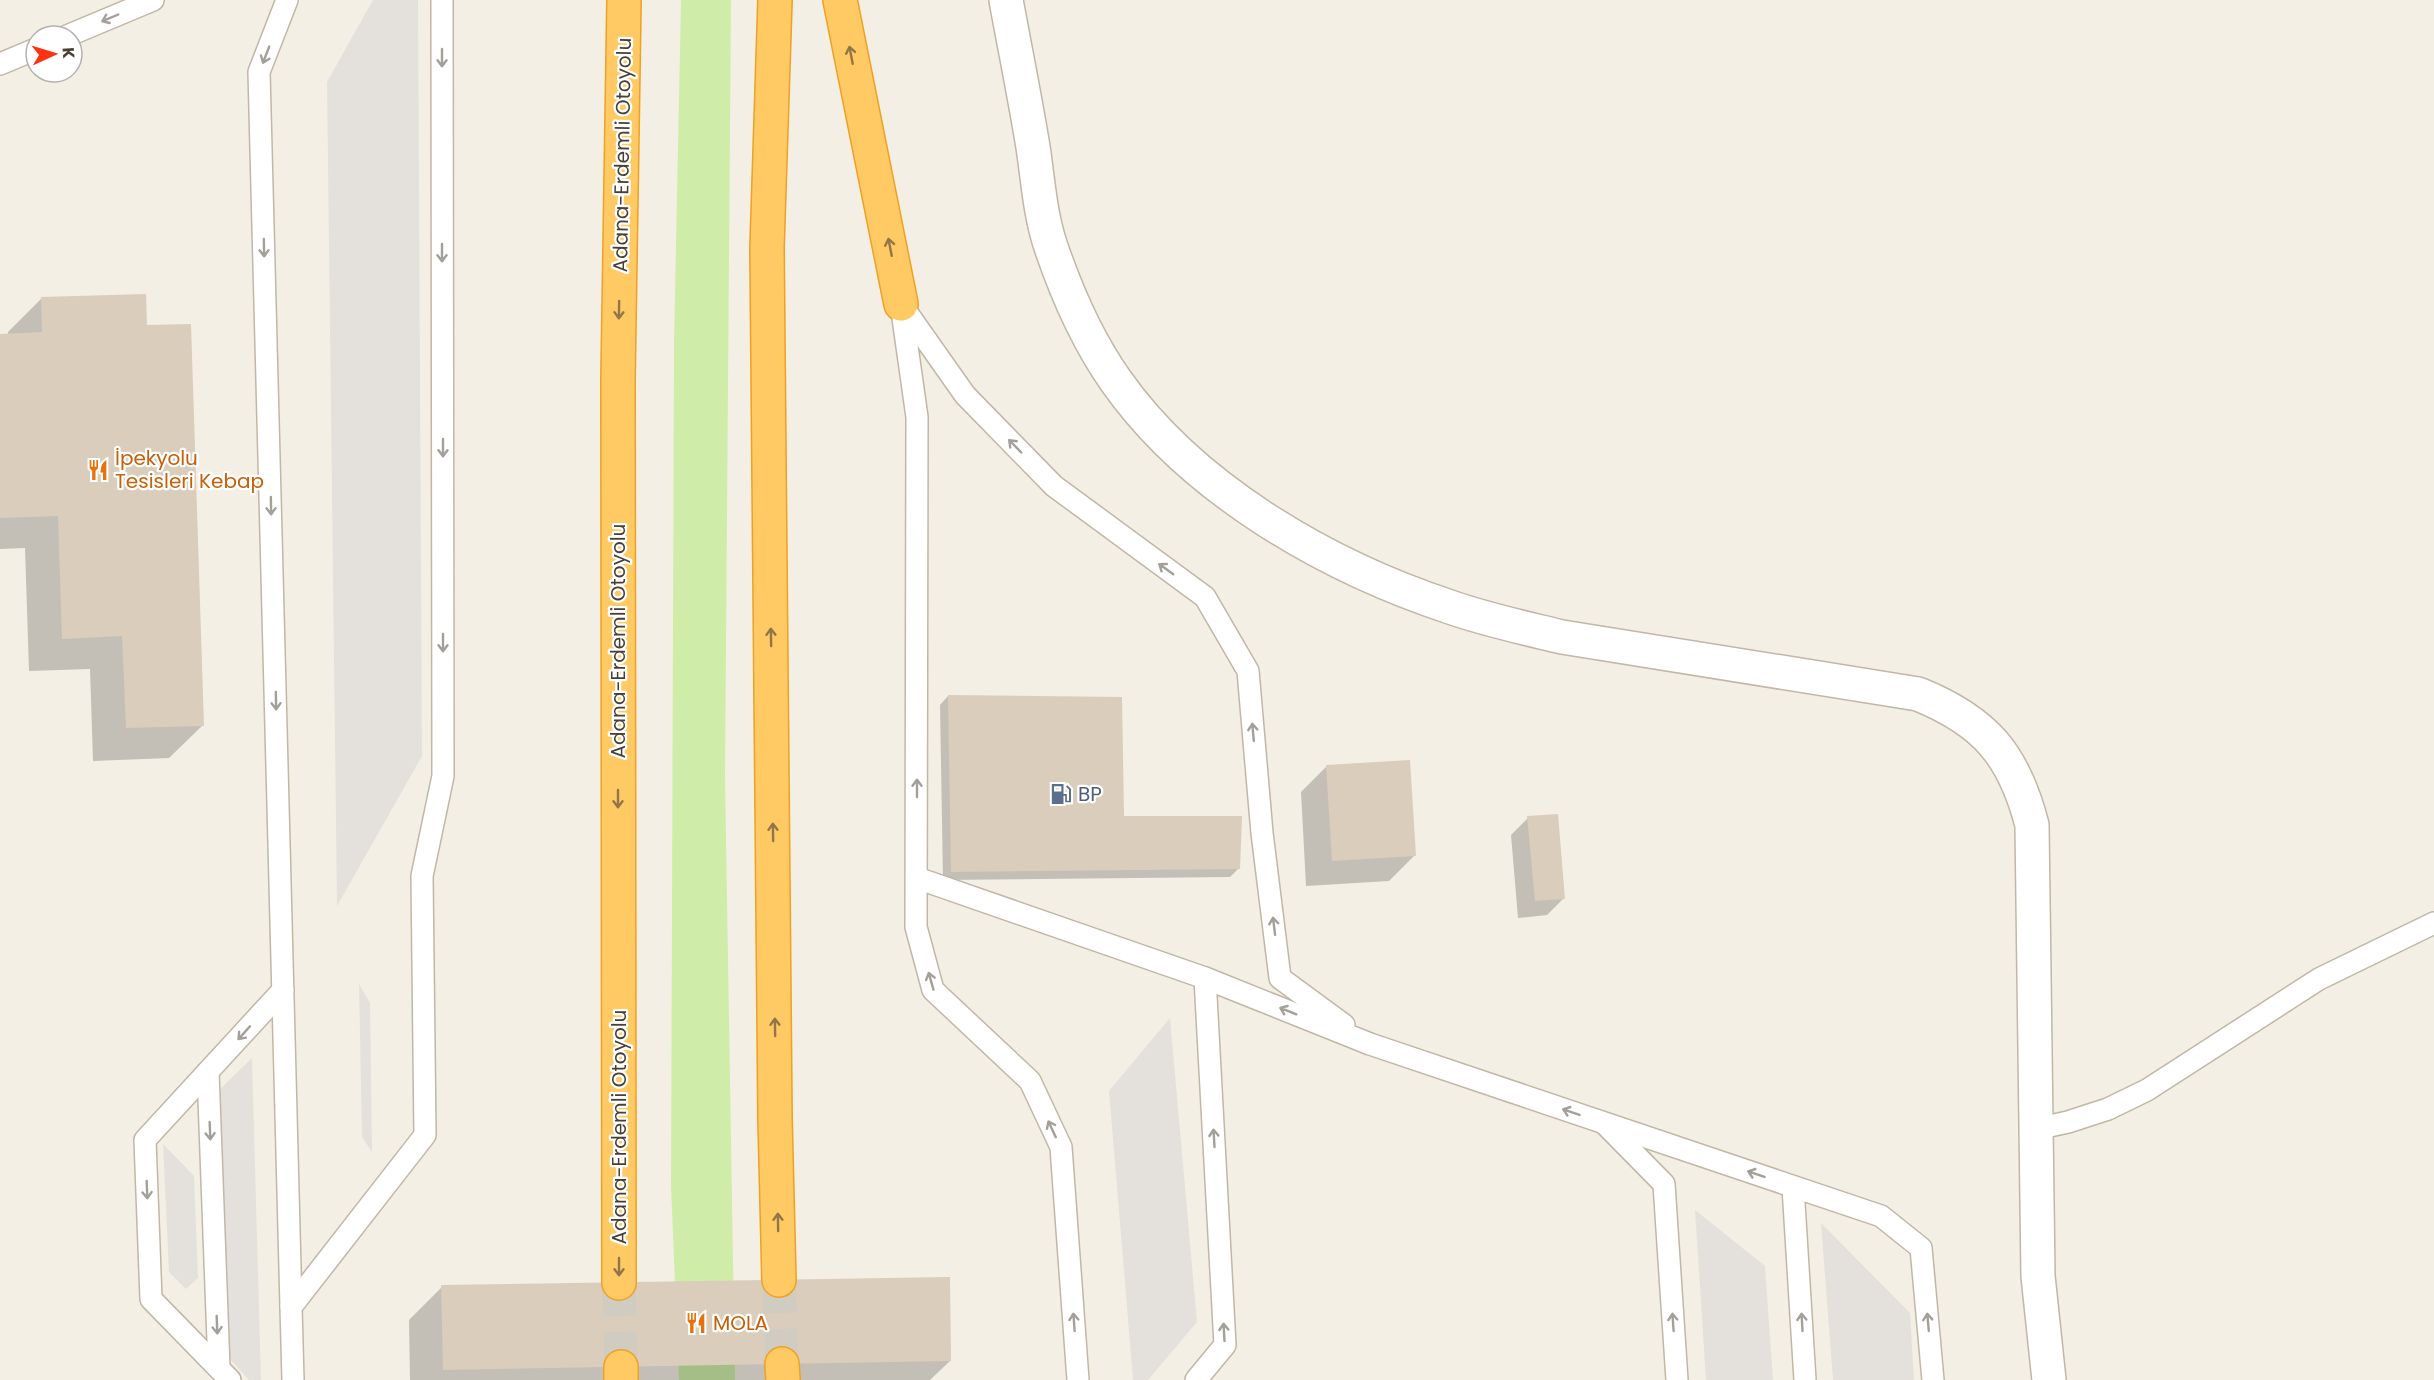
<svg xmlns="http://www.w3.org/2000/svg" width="2434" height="1380" font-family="Poppins,sans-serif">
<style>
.green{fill:#cfeda8}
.parking{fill:#e4e1dd}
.shadow{fill:#0003}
.building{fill:#dacdbb}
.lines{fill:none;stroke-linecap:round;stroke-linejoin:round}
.highway-tunnel{stroke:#d1ccc1;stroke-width:33;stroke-dasharray:33 16;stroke-linecap:butt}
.lane-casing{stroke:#c1b7a6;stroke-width:24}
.street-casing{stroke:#c1b7a6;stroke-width:36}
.highway-casing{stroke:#eea124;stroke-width:36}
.lane{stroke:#fff;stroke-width:21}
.street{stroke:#fff;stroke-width:33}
.highway{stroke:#ffc964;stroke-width:33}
.oneway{stroke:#a39f99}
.oneway2{stroke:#917647}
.labels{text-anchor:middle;stroke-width:4.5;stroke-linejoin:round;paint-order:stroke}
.street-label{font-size:20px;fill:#473f33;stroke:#fff}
.food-label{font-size:20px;fill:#c56008;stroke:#fff;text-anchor:start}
.service-label{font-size:20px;fill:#4e5e75;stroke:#fff;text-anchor:start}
</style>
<rect width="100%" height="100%" fill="#f4efe4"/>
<polygon class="green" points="681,0 731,0 725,777 735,1380 679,1380 671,1186 674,343"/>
<g class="parking">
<polygon points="373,0 418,0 422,756 337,906 327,82"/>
<polygon points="359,984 370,1003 372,1152 362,1137"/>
<polygon points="1170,1018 1197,1322 1148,1380 1133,1380 1109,1091"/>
<polygon points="252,1058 261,1380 249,1380 229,1358 219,1090"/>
<polygon points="163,1144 194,1176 198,1278 186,1289 169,1272"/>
<polygon points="1695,1210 1765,1266 1773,1380 1706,1380"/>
<polygon points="1821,1223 1910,1313 1914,1380 1833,1380"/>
</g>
<g class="shadow">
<polygon points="41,299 145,327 203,725 169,758 93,761 90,669 29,671 25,548 0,549 0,335 8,335 8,332"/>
<polygon points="948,696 1122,817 1239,868 1230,877 943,880 940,705"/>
<polygon points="1327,766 1414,856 1389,881 1306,886 1301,792"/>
<polygon points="1528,818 1564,898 1547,915 1518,918 1511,835"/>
<polygon points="442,1287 950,1361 930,1380 410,1380 409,1320"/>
</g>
<g class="building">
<polygon points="146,294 147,325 191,324 204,726 126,728 122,636 62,639 58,516 0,518 0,334 42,332 41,297"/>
<polygon points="948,695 1122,697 1124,816 1242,816 1240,869 951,872"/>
<polygon points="1410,760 1416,856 1332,861 1326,765"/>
<polygon points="1558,814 1565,899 1535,901 1527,816"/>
<polygon points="950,1277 951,1361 443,1370 441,1285"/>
</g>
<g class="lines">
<g class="highway-tunnel">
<polyline points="779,1280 782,1364"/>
<polyline points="619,1283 621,1367"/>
</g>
<defs>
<g id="lane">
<polyline points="287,0 259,72 291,1307"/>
<polyline points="67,36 153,0"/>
<polyline points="0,64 36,49"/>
<polyline points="901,304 917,417 916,927 933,990 1030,1081 1061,1147 1078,1380"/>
<polyline points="903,307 965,395 1054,486 1205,597 1248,671 1262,833 1280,978 1344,1025"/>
<polyline points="917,878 1205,978 1370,1044 1881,1216 1921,1248 1933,1380"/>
<polyline points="208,1072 219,1368"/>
<polyline points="1606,1125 1664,1184 1677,1380"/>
<polyline points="2036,1129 2068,1122 2108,1109 2147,1090 2319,979 2434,923"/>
<polyline points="1793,1187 1805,1380"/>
<polyline points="230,1380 151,1299 145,1140 283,990"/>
<polyline points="293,1380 291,1307 425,1135 422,876 443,776 442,0"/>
<polyline points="1196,1380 1225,1345 1205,978"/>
</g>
<path id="street" d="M1006 0C1015 49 1025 98 1033 147 1038 180 1040 215 1051 247 1067 294 1087 340 1116 381 1192 489 1326 566 1450 607 1487 620 1525 628 1562 637L1918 694C1985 721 2014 755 2032 825L2038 1276 2049 1380"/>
<g id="highway">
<polyline points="775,0 767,248 775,1119 779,1280"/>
<polyline points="840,0 901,304"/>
<polyline points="619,1283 618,380 624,0"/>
<polyline points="782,1364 783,1380"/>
<polyline points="621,1367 621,1380"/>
</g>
</defs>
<use href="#lane" class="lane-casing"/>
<use href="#street" class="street-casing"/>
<use href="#highway" class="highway-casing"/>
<use href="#lane" class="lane"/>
<use href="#street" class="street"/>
<use href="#highway" class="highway"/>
</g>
<defs><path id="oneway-shaft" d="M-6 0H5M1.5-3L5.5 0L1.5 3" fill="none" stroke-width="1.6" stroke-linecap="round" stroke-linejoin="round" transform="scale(1.5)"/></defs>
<g class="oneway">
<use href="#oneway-shaft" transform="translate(110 18) rotate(157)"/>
<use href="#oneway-shaft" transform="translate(266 55) rotate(111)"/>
<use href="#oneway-shaft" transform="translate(442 58) rotate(90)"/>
<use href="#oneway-shaft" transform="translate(264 248) rotate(89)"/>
<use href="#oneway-shaft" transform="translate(442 253) rotate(90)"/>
<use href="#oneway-shaft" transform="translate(1015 446) rotate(-134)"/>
<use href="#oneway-shaft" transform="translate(443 448) rotate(90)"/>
<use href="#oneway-shaft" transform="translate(271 506) rotate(89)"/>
<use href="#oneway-shaft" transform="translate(1166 569) rotate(-144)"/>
<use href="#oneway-shaft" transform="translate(443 643) rotate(90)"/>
<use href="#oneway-shaft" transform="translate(276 701) rotate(89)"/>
<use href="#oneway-shaft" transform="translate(1253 732) rotate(-95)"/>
<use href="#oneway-shaft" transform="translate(917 788) rotate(-90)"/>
<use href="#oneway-shaft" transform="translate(1274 926) rotate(-97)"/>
<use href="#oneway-shaft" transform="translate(931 981) rotate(-106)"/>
<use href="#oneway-shaft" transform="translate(1288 1011) rotate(-158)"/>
<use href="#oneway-shaft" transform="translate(244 1033) rotate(132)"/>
<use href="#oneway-shaft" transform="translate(1571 1112) rotate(-161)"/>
<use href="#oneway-shaft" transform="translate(1052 1129) rotate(-115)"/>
<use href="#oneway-shaft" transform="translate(210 1131) rotate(88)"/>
<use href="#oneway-shaft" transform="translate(1214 1138) rotate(-93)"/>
<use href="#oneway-shaft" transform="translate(1756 1174) rotate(-161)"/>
<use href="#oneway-shaft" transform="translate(147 1190) rotate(88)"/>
<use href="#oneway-shaft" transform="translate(1074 1322) rotate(-94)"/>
<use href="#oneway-shaft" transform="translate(1673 1322) rotate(-94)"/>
<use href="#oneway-shaft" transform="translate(1802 1322) rotate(-93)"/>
<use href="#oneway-shaft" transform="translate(1928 1322) rotate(-95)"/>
<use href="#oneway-shaft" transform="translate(217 1325) rotate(88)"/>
<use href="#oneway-shaft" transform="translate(1224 1332) rotate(-93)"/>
</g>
<g class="oneway2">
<use href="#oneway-shaft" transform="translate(851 55) rotate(-101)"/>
<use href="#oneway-shaft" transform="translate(890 247) rotate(-101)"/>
<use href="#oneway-shaft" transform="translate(619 310) rotate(91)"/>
<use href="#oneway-shaft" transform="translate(771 637) rotate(-91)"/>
<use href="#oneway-shaft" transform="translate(618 799) rotate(90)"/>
<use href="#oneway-shaft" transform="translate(773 832) rotate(-91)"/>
<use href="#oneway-shaft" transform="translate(775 1027) rotate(-91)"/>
<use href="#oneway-shaft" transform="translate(778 1222) rotate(-91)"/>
<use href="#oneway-shaft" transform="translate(619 1267) rotate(90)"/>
</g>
<defs>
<symbol id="restaurant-bare" viewBox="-9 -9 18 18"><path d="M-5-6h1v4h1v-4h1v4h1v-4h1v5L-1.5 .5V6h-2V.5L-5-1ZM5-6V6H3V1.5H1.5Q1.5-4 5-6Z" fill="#e8710a" stroke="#fff" stroke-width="2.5" paint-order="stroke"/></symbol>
<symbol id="fuel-bare" viewBox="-9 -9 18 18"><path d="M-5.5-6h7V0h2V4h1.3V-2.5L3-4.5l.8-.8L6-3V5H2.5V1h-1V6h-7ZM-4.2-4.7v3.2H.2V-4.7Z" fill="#5c6f8a" stroke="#fff" stroke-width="2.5" paint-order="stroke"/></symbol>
</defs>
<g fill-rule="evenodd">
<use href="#restaurant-bare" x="83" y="455" width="30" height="30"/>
<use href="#fuel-bare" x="1046" y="779" width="30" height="30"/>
<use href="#restaurant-bare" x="681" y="1308" width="30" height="30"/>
</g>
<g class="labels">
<g class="street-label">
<text transform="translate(622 155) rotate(-89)" y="7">Adana-Erdemli Otoyolu</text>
<text transform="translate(618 641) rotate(-90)" y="7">Adana-Erdemli Otoyolu</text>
<text transform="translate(619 1127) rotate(-90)" y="7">Adana-Erdemli Otoyolu</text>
</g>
<g class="food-label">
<text x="115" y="465">İpekyolu<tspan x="115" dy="23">Tesisleri Kebap</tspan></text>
<text x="713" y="1330">MOLA</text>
</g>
<g class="service-label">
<text x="1078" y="801">BP</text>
</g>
</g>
<g transform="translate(54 54) rotate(86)"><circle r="28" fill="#ffffff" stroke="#b5b2ad" stroke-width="1.5"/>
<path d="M0-4.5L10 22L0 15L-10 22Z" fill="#ff3110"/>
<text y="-9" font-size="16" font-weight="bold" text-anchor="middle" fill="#473f33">K</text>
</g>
</svg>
